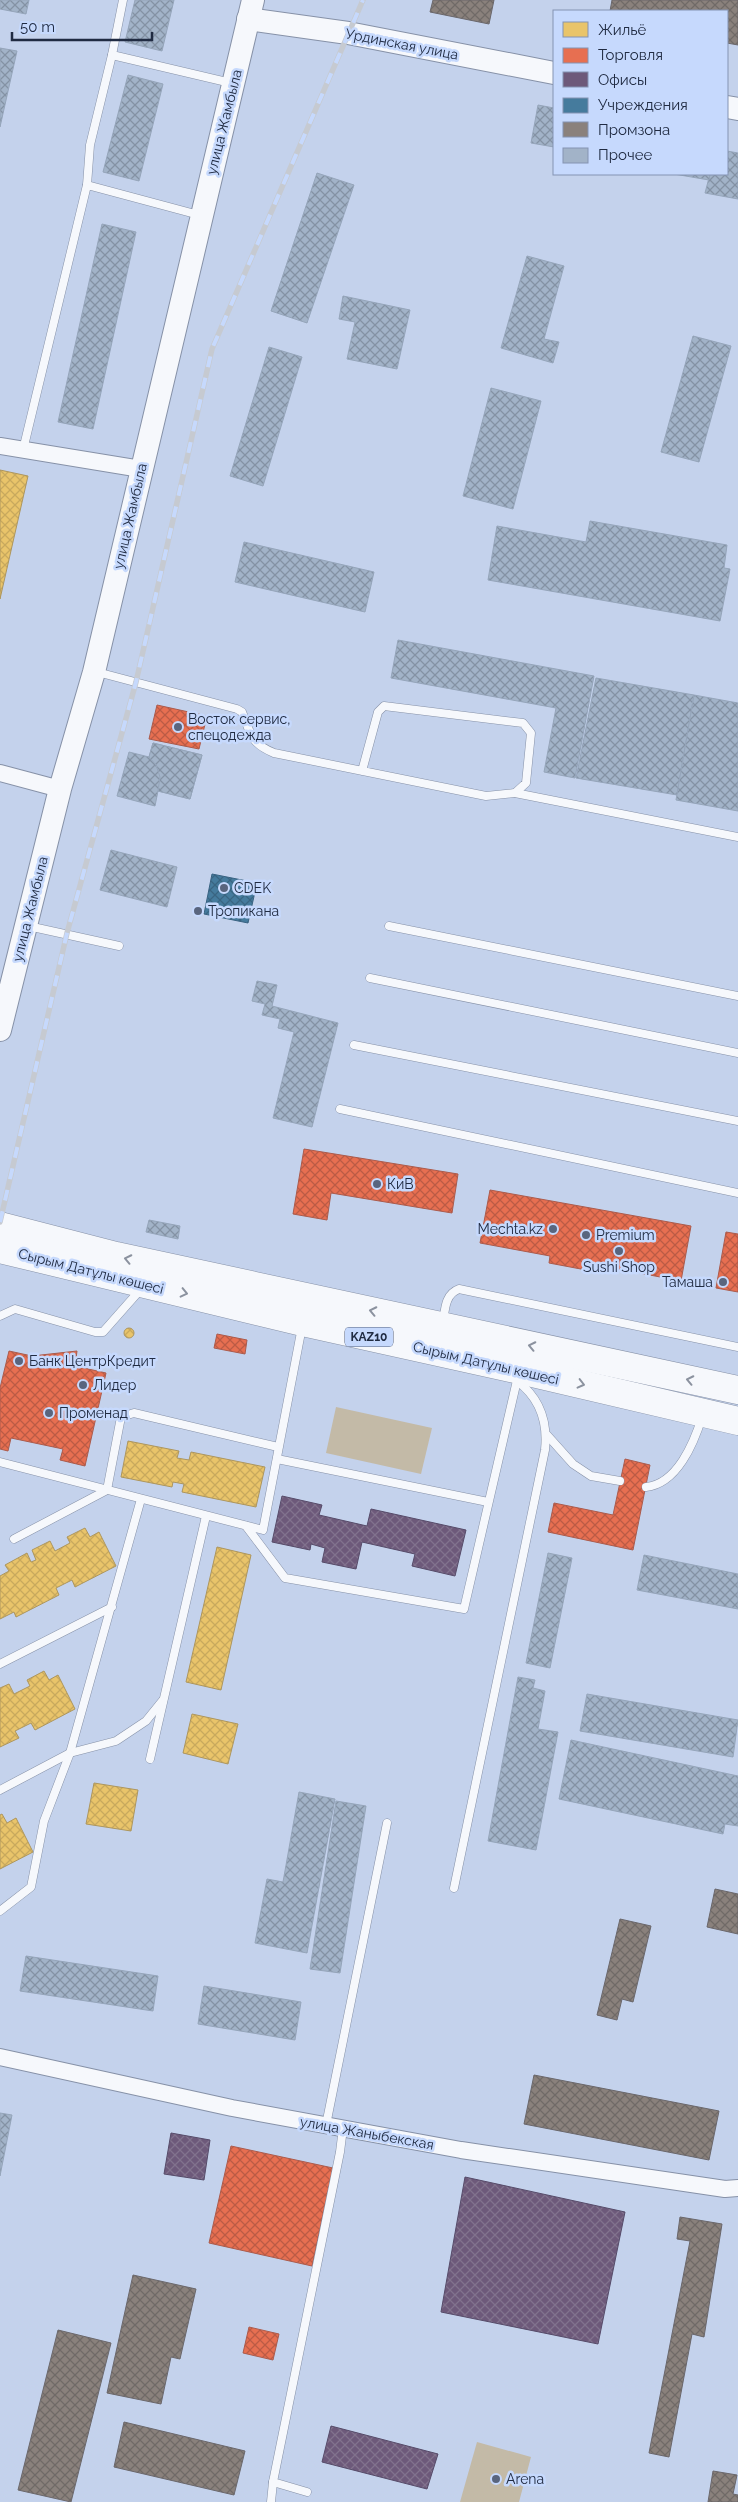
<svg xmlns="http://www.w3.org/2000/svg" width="738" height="2502" font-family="Raleway,sans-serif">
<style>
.green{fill:#c3baa7}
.homes{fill:url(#homes-cross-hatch);stroke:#ad965e}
.shops{fill:url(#shops-cross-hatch);stroke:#ab5b4c}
.offices{fill:url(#offices-cross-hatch);stroke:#564b69}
.public{fill:url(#public-cross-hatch);stroke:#3a6382}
.industry{fill:url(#industry-cross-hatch);stroke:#6a676b}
.building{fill:url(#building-cross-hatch);stroke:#95a5ba}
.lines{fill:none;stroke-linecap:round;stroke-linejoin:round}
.lane-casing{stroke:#8691a7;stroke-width:9}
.street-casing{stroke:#8691a7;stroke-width:18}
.secondary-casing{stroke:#8691a7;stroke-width:24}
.highway-casing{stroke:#8691a7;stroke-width:29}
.lane{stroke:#f6f8fc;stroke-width:8}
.street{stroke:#f6f8fc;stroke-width:16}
.secondary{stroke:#f6f8fc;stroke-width:22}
.highway{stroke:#f6f8fc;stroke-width:28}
.rail-casing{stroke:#c6cad1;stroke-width:5.5}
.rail{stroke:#c6d9fd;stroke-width:4;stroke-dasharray:11;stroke-linecap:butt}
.oneway{stroke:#8b929f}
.poi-dot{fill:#59657e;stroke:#c6d9fd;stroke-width:2}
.labels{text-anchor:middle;stroke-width:5;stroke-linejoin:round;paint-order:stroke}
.shield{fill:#c6d9fd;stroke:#525f7a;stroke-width:1}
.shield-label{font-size:12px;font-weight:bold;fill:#202b42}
.street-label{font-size:14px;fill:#202b42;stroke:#c6d9fd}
.poi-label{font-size:14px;fill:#202b42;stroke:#c6d9fd;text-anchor:start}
</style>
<defs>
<pattern id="homes-cross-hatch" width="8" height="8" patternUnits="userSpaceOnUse" patternTransform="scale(1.25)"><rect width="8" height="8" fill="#e9c46a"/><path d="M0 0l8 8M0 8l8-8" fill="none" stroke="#c8a95d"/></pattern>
<pattern id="shops-cross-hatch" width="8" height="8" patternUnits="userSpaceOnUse" patternTransform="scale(1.25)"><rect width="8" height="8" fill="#e76f51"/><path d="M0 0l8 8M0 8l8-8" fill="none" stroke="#bb5b45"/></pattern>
<pattern id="offices-cross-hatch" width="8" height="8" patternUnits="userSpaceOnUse" patternTransform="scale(1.25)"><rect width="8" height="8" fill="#6d597a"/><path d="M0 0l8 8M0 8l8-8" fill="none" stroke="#81728d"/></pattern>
<pattern id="public-cross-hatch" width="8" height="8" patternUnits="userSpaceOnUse" patternTransform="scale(1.25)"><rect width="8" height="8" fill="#457b9d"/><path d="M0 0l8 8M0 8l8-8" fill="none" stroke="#396582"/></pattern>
<pattern id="industry-cross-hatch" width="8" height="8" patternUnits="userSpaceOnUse" patternTransform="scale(1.25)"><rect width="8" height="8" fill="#8a817c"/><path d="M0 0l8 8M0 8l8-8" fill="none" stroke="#706a67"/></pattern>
<pattern id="building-cross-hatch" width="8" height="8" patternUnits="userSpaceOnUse" patternTransform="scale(1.25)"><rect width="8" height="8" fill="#a2b3c8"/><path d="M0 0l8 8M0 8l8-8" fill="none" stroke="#8492a4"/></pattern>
</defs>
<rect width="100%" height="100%" fill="#c4d2ec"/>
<g class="green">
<polygon points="336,1407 432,1428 421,1474 326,1453"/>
<polygon points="477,2442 531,2457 519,2502 460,2502"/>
</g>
<g class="homes">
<polygon points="0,470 28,476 0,599"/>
<circle cx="129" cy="1333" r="5"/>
<polygon points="128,1441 179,1451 177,1458 189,1460 191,1452 265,1467 256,1507 182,1492 184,1484 173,1482 172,1487 121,1477"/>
<polygon points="85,1528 90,1537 99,1532 116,1566 75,1587 72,1580 56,1588 59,1595 16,1617 14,1612 0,1619 0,1576 9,1571 5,1565 27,1553 31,1562 36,1560 32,1550 50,1541 55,1551 70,1543 67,1537"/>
<polygon points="217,1547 251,1555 221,1690 186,1682"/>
<polygon points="44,1671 49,1680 58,1675 75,1709 35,1730 31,1723 15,1731 19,1738 0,1747 0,1688 9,1684 14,1694 30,1686 27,1680"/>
<polygon points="192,1714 238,1724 228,1764 183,1753"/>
<polygon points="94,1783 138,1790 131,1831 86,1824"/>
<polygon points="2,1814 7,1823 16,1818 33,1852 0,1869 0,1815"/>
</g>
<g class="shops">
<polygon points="157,705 207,716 199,749 149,739"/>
<polygon points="304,1149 458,1174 452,1213 331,1193 327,1220 293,1214"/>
<polygon points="490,1190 691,1226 681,1281 603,1266 602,1273 549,1263 550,1256 480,1243"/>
<polygon points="726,1232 738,1234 738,1292 716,1288"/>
<polygon points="217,1334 247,1340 245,1354 214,1348"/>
<polygon points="9,1351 32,1356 77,1351 75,1366 106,1373 85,1466 60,1460 63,1449 11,1438 8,1451 0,1449 0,1388"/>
<polygon points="625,1459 650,1465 633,1550 548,1532 554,1503 613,1515"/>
<polygon points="231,2146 333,2168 312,2266 209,2243"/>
<polygon points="249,2327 279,2334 273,2360 243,2353"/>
</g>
<g class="offices">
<polygon points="282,1496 322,1505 319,1515 367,1526 371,1509 466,1530 455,1576 412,1566 415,1554 362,1542 356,1569 322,1562 325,1548 311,1544 310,1550 272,1542"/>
<polygon points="171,2133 210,2140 204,2180 164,2174"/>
<polygon points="465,2177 625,2212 598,2344 441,2312"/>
<polygon points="331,2426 438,2454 427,2489 322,2462"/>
</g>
<polygon class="public" points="212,874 257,883 248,923 204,914"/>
<g class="industry">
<polygon points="433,0 494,0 489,24 430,12"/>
<polygon points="612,0 738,0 738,45 727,43 727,11 610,11"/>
<polygon points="715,1889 738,1894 738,1934 707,1927"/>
<polygon points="620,1919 651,1926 633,2002 622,1999 617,2020 597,2015"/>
<polygon points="534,2075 719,2111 709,2160 524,2124"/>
<polygon points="680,2217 722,2224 704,2337 692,2334 669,2457 649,2453 690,2241 677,2239"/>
<polygon points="133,2275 196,2289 180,2359 171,2357 161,2404 107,2393"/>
<polygon points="58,2330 111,2343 71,2502 18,2490"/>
<polygon points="124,2422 245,2451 234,2495 114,2467"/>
<polygon points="713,2471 737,2475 733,2494 738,2495 738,2502 708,2502"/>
</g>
<g class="building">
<polygon points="0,0 29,0 26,14 0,9"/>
<polygon points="135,0 174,0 162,51 125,42"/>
<polygon points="0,48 17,51 0,127"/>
<polygon points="128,75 163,84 139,181 103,172"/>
<polygon points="538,105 554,108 554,147 531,143"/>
<polygon points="727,151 738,153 738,199 705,193 710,174 727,174"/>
<polygon points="317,173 354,185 307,323 271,311"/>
<polygon points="674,174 710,174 709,180"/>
<polygon points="102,224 136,232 93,429 58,422"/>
<polygon points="527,256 564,266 544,339 559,342 553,363 501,348"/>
<polygon points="343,296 410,310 397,369 347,359 355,322 339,319"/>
<polygon points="693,336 731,346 699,462 661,452"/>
<polygon points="269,347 302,357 263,486 230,476"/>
<polygon points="491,388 541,401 513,509 463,496"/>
<polygon points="590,521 727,545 724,568 730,569 720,621 488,580 497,526 586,542"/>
<polygon points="244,542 374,572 365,612 235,582"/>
<polygon points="398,640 594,676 575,778 544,772 556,708 391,678"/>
<polygon points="596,678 694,695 677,795 576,778"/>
<polygon points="694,695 738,703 738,811 676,800"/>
<polygon points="153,743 202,755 190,799 158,791 155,806 117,796 129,752 149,757"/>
<polygon points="153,743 202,755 190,799 158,791 160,777 156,765 149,757"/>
<polygon points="111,850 177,867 167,907 100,890"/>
<polygon points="257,981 277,985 272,1006 338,1023 312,1127 273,1118 294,1032 278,1028 280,1019 262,1015 265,1004 252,1001"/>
<polygon points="149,1220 180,1226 178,1239 146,1232"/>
<polygon points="548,1553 572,1558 550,1668 526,1663"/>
<polygon points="644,1555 738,1574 738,1609 637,1590"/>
<polygon points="518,1677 535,1680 533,1688 545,1691 538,1729 558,1732 536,1850 488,1841"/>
<polygon points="587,1694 738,1720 733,1757 580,1731"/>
<polygon points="571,1740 738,1776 738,1826 725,1824 723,1834 559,1799"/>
<polygon points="299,1792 335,1799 307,1953 255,1943 267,1879 283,1882"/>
<polygon points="336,1801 366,1806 340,1973 310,1969"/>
<polygon points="26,1956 158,1976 153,2011 20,1991"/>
<polygon points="204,1986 301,2002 295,2040 198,2024"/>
<polygon points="0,2113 12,2115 0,2176"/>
</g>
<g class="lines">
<defs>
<g id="lane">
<polyline points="123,0 112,55 231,83"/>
<polyline points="87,185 90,145 112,55"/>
<polyline points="23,450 87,185 199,215"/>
<path d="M97 672 237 709 242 712C251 734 250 743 274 753L486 796 515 793 526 783 531 733 523 723 384 706 378 712 362 771"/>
<polyline points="515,793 738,837"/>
<polyline points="28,926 119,946"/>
<polyline points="389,926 738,996"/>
<polyline points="370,978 738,1053"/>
<polyline points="354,1045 738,1121"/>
<polyline points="340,1109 738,1193"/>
<polyline points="0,1316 15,1309 95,1332 103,1332 141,1289"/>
<path d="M443 1323C445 1309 445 1294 459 1289L738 1347"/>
<polyline points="547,1435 573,1464 591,1476 620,1481"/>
<polyline points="277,1459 488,1502"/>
<polyline points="0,1462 263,1530 302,1327"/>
<path d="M646 1487C677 1484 694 1443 702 1417"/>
<polyline points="246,1526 285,1578 464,1609 518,1376"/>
<polyline points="14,1539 107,1490 121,1417 134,1413 278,1447"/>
<polyline points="0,1664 112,1607"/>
<polyline points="150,1759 206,1516"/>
<polyline points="0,1790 70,1753 116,1741 146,1721 163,1700"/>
<path d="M454 1888 545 1450C548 1421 540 1398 517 1381"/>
<polyline points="0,1911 31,1887 44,1821 70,1753 141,1499"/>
<polyline points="326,2125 387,1823"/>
<polyline points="307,2492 273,2482 340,2152 343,2128"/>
<polyline points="271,2502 273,2482"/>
</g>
<g id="street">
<polyline points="0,446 141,469"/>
<polyline points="0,773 60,789"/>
<polyline points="0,2057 232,2108 461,2150 725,2189 738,2188"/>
</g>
<g id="secondary">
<polyline points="248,19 348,33 554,73"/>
<polyline points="727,107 738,109"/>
<polyline points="0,1030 60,789 94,672 253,0"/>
</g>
<g id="highway">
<polyline points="0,1226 116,1256 738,1390"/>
<polyline points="0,1249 302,1322 520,1370 738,1421"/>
</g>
</defs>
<use href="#lane" class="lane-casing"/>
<use href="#street" class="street-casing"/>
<use href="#secondary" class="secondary-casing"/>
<use href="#highway" class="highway-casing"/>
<use href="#lane" class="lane"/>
<use href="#street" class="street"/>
<use href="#secondary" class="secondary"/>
<use href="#highway" class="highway"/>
<defs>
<polyline id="rail" points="0,1222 67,933 136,682 212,349 363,0"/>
</defs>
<use href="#rail" class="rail-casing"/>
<use href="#rail" class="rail"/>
</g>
<defs><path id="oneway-chevron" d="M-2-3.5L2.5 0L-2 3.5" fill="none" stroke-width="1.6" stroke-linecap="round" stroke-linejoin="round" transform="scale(1.25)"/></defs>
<g class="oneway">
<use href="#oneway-chevron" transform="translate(128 1259) rotate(-168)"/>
<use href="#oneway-chevron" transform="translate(184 1293) rotate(13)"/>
<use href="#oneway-chevron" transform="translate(373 1311) rotate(-168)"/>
<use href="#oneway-chevron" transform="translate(532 1346) rotate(-168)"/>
<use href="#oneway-chevron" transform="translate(690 1380) rotate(-168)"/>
<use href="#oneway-chevron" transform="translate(581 1384) rotate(14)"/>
</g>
<g class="poi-dot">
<circle cx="178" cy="727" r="5"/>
<circle cx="224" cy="888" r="5"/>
<circle cx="198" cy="911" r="5"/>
<circle cx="377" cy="1184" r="5"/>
<circle cx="553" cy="1229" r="5"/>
<circle cx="586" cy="1235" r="5"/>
<circle cx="619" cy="1251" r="5"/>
<circle cx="723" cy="1282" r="5"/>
<circle cx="19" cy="1361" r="5"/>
<circle cx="83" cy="1385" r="5"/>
<circle cx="49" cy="1413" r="5"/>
<circle cx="496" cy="2479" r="5"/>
</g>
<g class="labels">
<rect class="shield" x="345" y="1327.5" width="48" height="19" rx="4"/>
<g class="shield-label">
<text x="369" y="1341">KAZ10</text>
</g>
<g class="street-label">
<text transform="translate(402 44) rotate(11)" y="5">Урдинская улица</text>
<text transform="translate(224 122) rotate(-76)" y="5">улица Жамбыла</text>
<text transform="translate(130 516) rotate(-77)" y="5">улица Жамбыла</text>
<text transform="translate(30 909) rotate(-76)" y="5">улица Жамбыла</text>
<text transform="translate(91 1271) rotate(14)" y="5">Сырым Датұлы көшесі</text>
<text transform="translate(486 1363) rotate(13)" y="5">Сырым Датұлы көшесі</text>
<text transform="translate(367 2133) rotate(10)" y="5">улица Жаныбекская</text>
</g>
<g class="poi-label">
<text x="188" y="724">Восток сервис,<tspan x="188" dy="16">спецодежда</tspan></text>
<text x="234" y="893">CDEK</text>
<text x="208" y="916">Тропикана</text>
<text x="387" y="1189">КиВ</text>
<text x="543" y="1234" text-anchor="end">Mechta.kz</text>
<text x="596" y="1240">Premium</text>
<text x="619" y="1272" text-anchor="middle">Sushi Shop</text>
<text x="713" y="1287" text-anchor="end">Тамаша</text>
<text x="29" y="1366">Банк ЦентрКредит</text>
<text x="93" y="1390">Лидер</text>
<text x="59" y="1418">Променад</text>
<text x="506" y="2484">Arena</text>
</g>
</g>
<rect x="553" y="10" width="175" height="165" fill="#c6d9fd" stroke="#8493b2"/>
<rect x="563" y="22" width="25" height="15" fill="#e9c46a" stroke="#8493b2"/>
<text x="598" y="35" font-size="15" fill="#202b42">Жильё</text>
<rect x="563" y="48" width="25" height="15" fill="#e76f51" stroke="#8493b2"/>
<text x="598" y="60" font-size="15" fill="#202b42">Торговля</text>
<rect x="563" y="72" width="25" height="15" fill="#6d597a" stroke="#8493b2"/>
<text x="598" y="85" font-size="15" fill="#202b42">Офисы</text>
<rect x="563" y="98" width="25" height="15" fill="#457b9d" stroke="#8493b2"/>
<text x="598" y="110" font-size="15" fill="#202b42">Учреждения</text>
<rect x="563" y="122" width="25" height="15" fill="#8a817c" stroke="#8493b2"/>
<text x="598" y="135" font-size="15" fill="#202b42">Промзона</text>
<rect x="563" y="148" width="25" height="15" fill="#a2b3c8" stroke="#8493b2"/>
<text x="598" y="160" font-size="15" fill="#202b42">Прочее</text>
<path d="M12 32v8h140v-8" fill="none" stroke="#202b42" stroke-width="2.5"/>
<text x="20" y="32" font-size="15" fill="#202b42" stroke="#c6d9fd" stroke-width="4" paint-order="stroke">50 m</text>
</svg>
